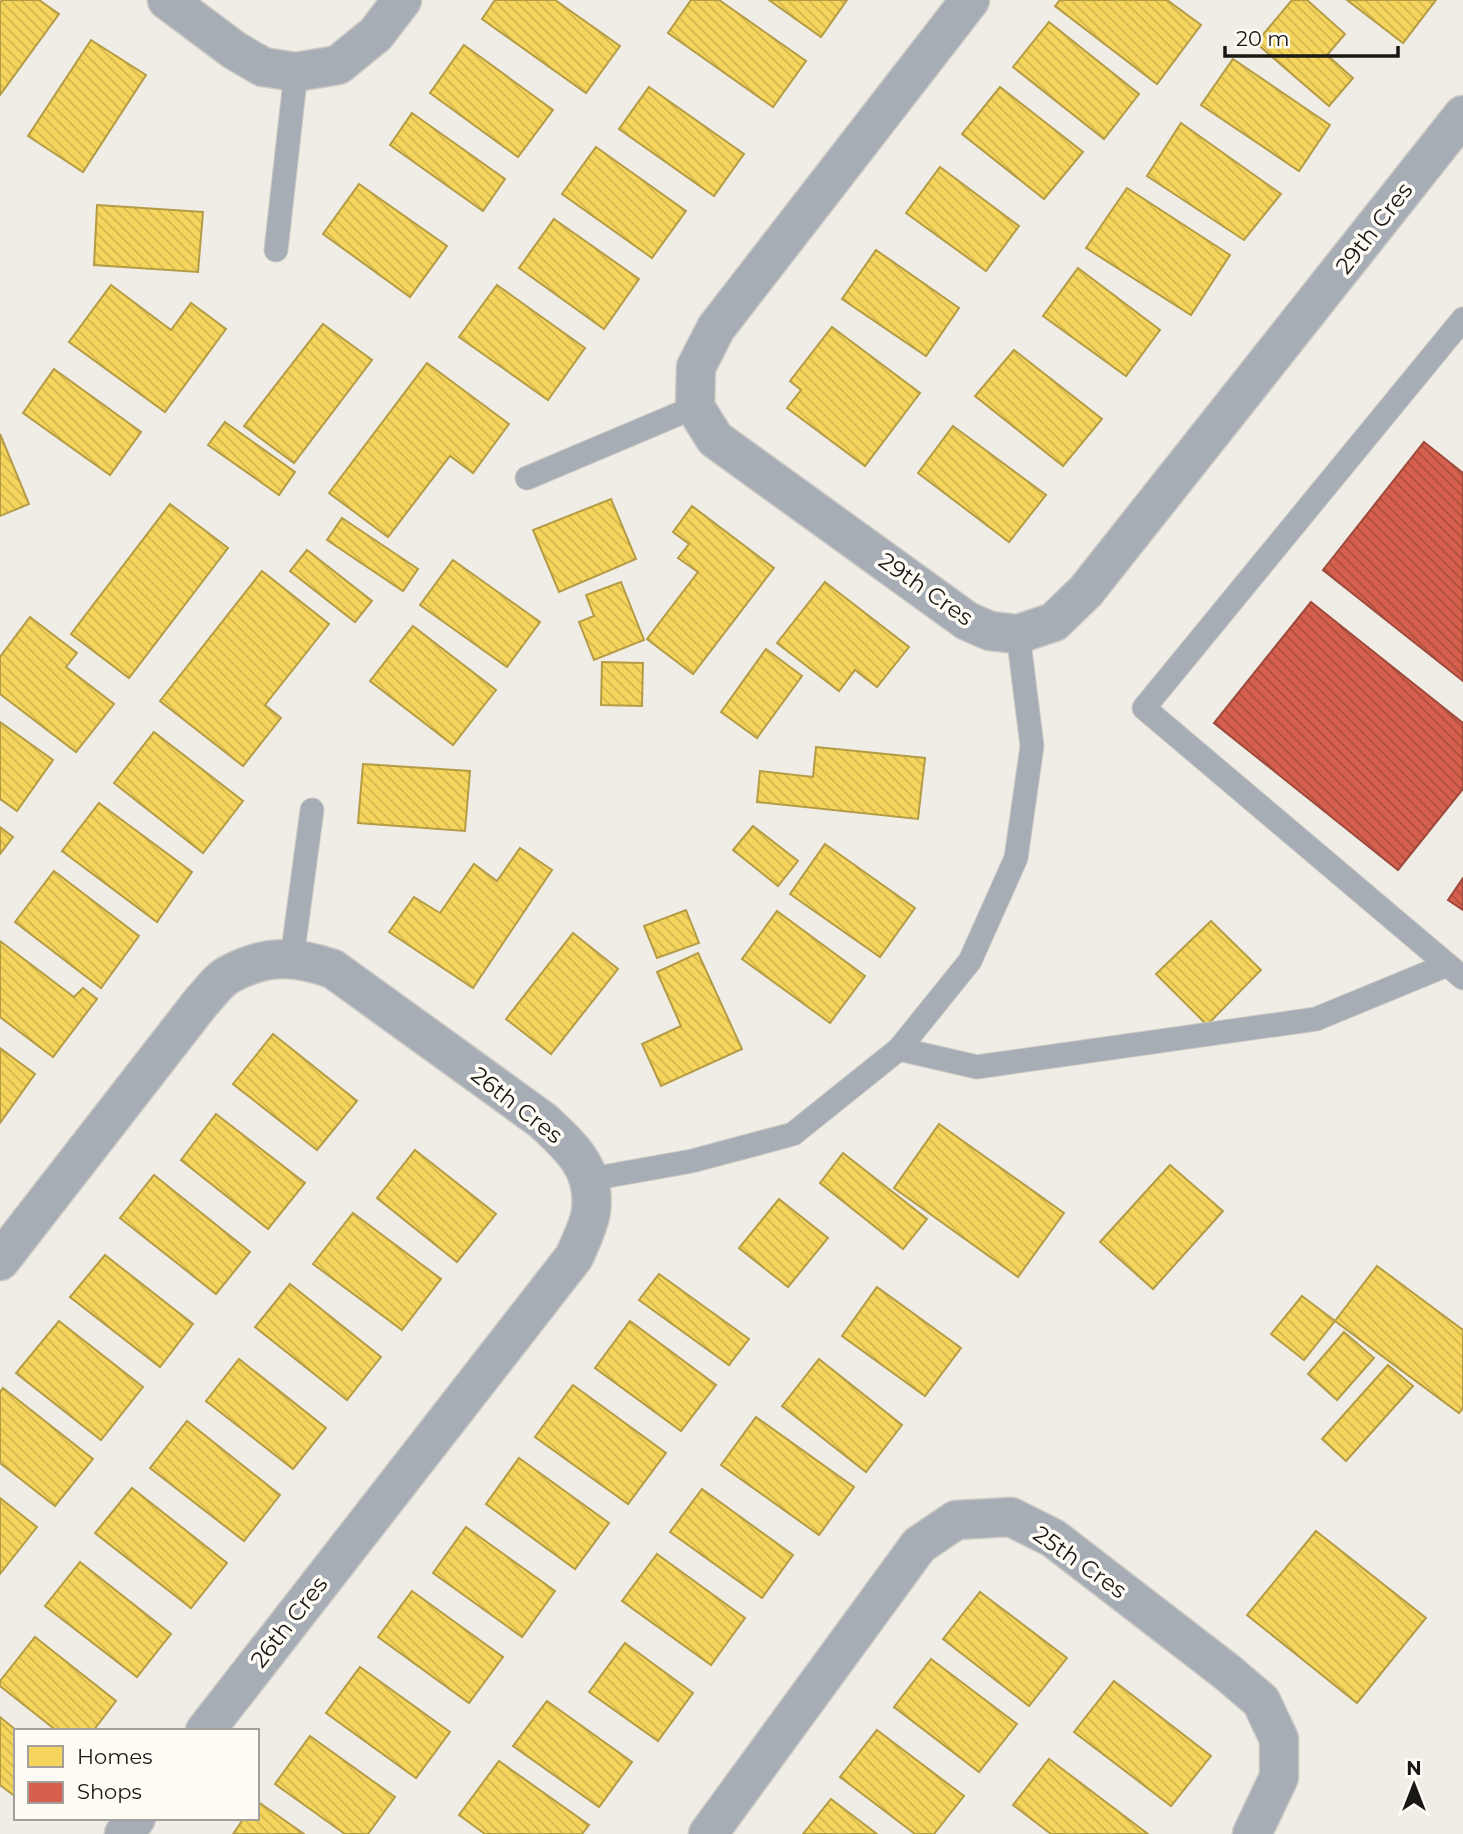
<svg xmlns="http://www.w3.org/2000/svg" width="1463" height="1834" font-family="Montserrat,sans-serif">
<style>
.homes{fill:url(#homes-back-hatch);stroke:#b49c46;stroke-width:2}
.shops{fill:url(#shops-back-hatch);stroke:#9d4a3c;stroke-width:2}
.lines{fill:none;stroke-linecap:round;stroke-linejoin:round}
.lane-casing{stroke:#cdcac5;stroke-width:25}
.street-casing{stroke:#cdcac5;stroke-width:41}
.lane{stroke:#a6adb5;stroke-width:23}
.street{stroke:#a6adb5;stroke-width:38}
.labels{text-anchor:middle;stroke-width:7;stroke-linejoin:round;paint-order:stroke}
.street-label{font-size:23px;fill:#191713;stroke:#fffbf5}
</style>
<defs>
<pattern id="homes-back-hatch" width="6" height="6" patternUnits="userSpaceOnUse" patternTransform="scale(1.75)"><rect width="6" height="6" fill="#f6d55c"/><path d="M-1 5l2 2M0 0l6 6M5-1l2 2" fill="none" stroke="#d2b64f"/></pattern>
<pattern id="shops-back-hatch" width="6" height="6" patternUnits="userSpaceOnUse" patternTransform="scale(1.75)"><rect width="6" height="6" fill="#d6604d"/><path d="M-1 5l2 2M0 0l6 6M5-1l2 2" fill="none" stroke="#ad4e3f"/></pattern>
</defs>
<rect width="100%" height="100%" fill="#f0ede6"/>
<g class="homes">
<polygon points="2,0 39,0 59,14 0,95 0,3"/>
<polygon points="495,0 555,0 620,46 586,93 482,19"/>
<polygon points="691,0 719,0 806,61 773,107 668,33"/>
<polygon points="769,0 847,0 821,37"/>
<polygon points="1060,0 1167,0 1201,25 1157,84 1055,6"/>
<polygon points="1292,0 1307,0 1345,34 1327,55 1353,78 1329,106 1256,43"/>
<polygon points="1347,0 1436,0 1403,43"/>
<polygon points="1049,22 1139,94 1104,139 1013,67"/>
<polygon points="91,40 146,75 83,172 28,136"/>
<polygon points="464,45 553,110 518,157 430,93"/>
<polygon points="1233,59 1330,125 1299,171 1201,105"/>
<polygon points="649,87 744,154 714,196 619,129"/>
<polygon points="1000,87 1083,152 1044,199 962,134"/>
<polygon points="412,113 505,179 483,211 390,145"/>
<polygon points="1181,123 1281,194 1244,240 1147,176"/>
<polygon points="596,147 686,211 652,258 562,194"/>
<polygon points="940,167 1019,226 986,271 906,213"/>
<polygon points="359,184 447,246 410,297 323,234"/>
<polygon points="1127,188 1230,255 1191,315 1086,248"/>
<polygon points="97,205 203,212 198,272 94,265"/>
<polygon points="554,219 639,279 604,329 519,268"/>
<polygon points="876,250 959,308 926,356 842,299"/>
<polygon points="1078,268 1160,330 1126,376 1043,316"/>
<polygon points="111,285 171,330 191,303 226,329 165,412 69,342"/>
<polygon points="497,285 585,348 548,400 459,337"/>
<polygon points="323,324 372,360 294,463 244,426"/>
<polygon points="832,327 920,393 865,466 787,408 801,390 790,381"/>
<polygon points="1014,350 1102,419 1063,466 975,396"/>
<polygon points="427,363 509,424 473,473 450,456 388,537 329,493"/>
<polygon points="54,369 141,432 110,475 23,413"/>
<polygon points="225,422 295,472 279,495 208,445"/>
<polygon points="953,426 1046,495 1009,542 918,473"/>
<polygon points="0,434 29,504 0,516"/>
<polygon points="611,499 636,559 559,592 533,530"/>
<polygon points="170,504 228,548 129,678 71,634"/>
<polygon points="692,506 774,568 693,674 647,639 698,572 678,558 689,544 673,532"/>
<polygon points="342,518 418,569 403,591 327,540"/>
<polygon points="307,550 372,601 355,622 290,571"/>
<polygon points="453,560 540,622 507,667 420,605"/>
<polygon points="262,571 329,624 265,705 281,718 243,766 160,701"/>
<polygon points="621,582 644,640 594,660 579,622 594,616 586,595"/>
<polygon points="825,582 909,647 877,687 855,670 839,691 777,643"/>
<polygon points="30,617 77,653 66,667 114,704 76,752 0,694 0,657"/>
<polygon points="413,626 496,690 453,745 370,681"/>
<polygon points="766,649 802,676 757,738 721,712"/>
<polygon points="602,662 643,663 642,706 601,705"/>
<polygon points="0,722 53,760 17,811 0,799"/>
<polygon points="154,732 243,801 203,853 114,783"/>
<polygon points="816,747 925,758 918,819 757,802 760,771 813,777"/>
<polygon points="363,764 470,771 465,831 358,823"/>
<polygon points="99,803 192,872 157,922 62,851"/>
<polygon points="753,826 798,861 778,886 733,850"/>
<polygon points="0,827 13,837 0,854"/>
<polygon points="825,844 915,908 880,957 790,894"/>
<polygon points="520,848 552,870 473,988 389,932 414,897 440,913 474,864 497,881"/>
<polygon points="54,871 139,936 101,988 15,922"/>
<polygon points="686,910 699,943 657,958 644,926"/>
<polygon points="777,911 865,976 830,1023 742,959"/>
<polygon points="1211,921 1261,970 1207,1025 1156,974"/>
<polygon points="573,933 618,969 551,1054 506,1019"/>
<polygon points="0,941 74,997 83,988 97,999 53,1057 0,1017"/>
<polygon points="698,953 742,1049 661,1086 642,1044 681,1026 657,972"/>
<polygon points="273,1034 357,1101 317,1150 233,1084"/>
<polygon points="0,1048 35,1074 0,1123"/>
<polygon points="216,1114 305,1183 268,1229 181,1160"/>
<polygon points="939,1124 1064,1213 1018,1277 894,1188"/>
<polygon points="415,1150 496,1214 457,1262 377,1198"/>
<polygon points="843,1153 927,1219 903,1249 820,1183"/>
<polygon points="1170,1165 1223,1211 1153,1289 1100,1242"/>
<polygon points="154,1175 250,1252 216,1294 120,1218"/>
<polygon points="779,1199 828,1238 788,1287 739,1248"/>
<polygon points="353,1213 441,1279 402,1330 313,1264"/>
<polygon points="105,1255 193,1324 160,1367 70,1297"/>
<polygon points="1377,1266 1463,1330 1463,1408 1459,1413 1335,1321"/>
<polygon points="659,1274 749,1339 729,1365 639,1300"/>
<polygon points="290,1284 381,1357 347,1400 255,1327"/>
<polygon points="877,1287 961,1348 925,1396 842,1336"/>
<polygon points="1302,1296 1335,1321 1304,1360 1271,1334"/>
<polygon points="59,1321 143,1387 101,1440 16,1373"/>
<polygon points="630,1321 716,1385 681,1431 595,1368"/>
<polygon points="1344,1332 1374,1358 1337,1400 1308,1374"/>
<polygon points="239,1359 326,1428 293,1469 206,1401"/>
<polygon points="819,1359 902,1425 866,1472 782,1406"/>
<polygon points="1388,1365 1413,1386 1346,1461 1322,1439"/>
<polygon points="573,1385 666,1453 628,1504 535,1437"/>
<polygon points="3,1388 93,1459 55,1506 0,1463 0,1392"/>
<polygon points="756,1417 854,1487 819,1535 721,1465"/>
<polygon points="187,1421 280,1495 244,1541 150,1468"/>
<polygon points="519,1458 609,1523 575,1569 486,1504"/>
<polygon points="132,1488 227,1563 191,1608 95,1533"/>
<polygon points="702,1489 793,1555 762,1598 670,1532"/>
<polygon points="0,1498 37,1527 0,1574"/>
<polygon points="466,1527 555,1591 522,1637 433,1573"/>
<polygon points="1316,1531 1426,1618 1357,1703 1247,1615"/>
<polygon points="657,1554 745,1618 711,1665 622,1601"/>
<polygon points="80,1562 171,1634 137,1677 45,1606"/>
<polygon points="412,1591 503,1657 469,1703 378,1637"/>
<polygon points="980,1592 1067,1658 1029,1706 943,1639"/>
<polygon points="35,1637 116,1701 93,1731 57,1731 0,1686 0,1681"/>
<polygon points="625,1643 693,1693 658,1741 589,1692"/>
<polygon points="931,1659 1017,1724 979,1772 894,1707"/>
<polygon points="360,1667 450,1732 416,1778 326,1713"/>
<polygon points="1114,1681 1211,1756 1171,1806 1074,1732"/>
<polygon points="547,1701 632,1762 599,1807 513,1746"/>
<polygon points="0,1717 17,1731 16,1797 0,1785"/>
<polygon points="877,1730 964,1796 934,1834 915,1834 840,1777"/>
<polygon points="310,1736 395,1797 368,1834 345,1834 275,1784"/>
<polygon points="1049,1759 1148,1834 1051,1834 1013,1805"/>
<polygon points="499,1761 589,1825 582,1834 485,1834 459,1815"/>
<polygon points="831,1799 877,1834 803,1834"/>
<polygon points="257,1801 304,1834 233,1834 244,1818 257,1818"/>
</g>
<g class="shops">
<polygon points="1424,442 1463,473 1463,681 1323,570"/>
<polygon points="1311,602 1463,723 1463,789 1398,870 1214,723"/>
<polygon points="1463,878 1463,910 1448,900"/>
</g>
<g class="lines">
<defs>
<g id="lane">
<polyline points="276,250 296,72"/>
<polyline points="1463,319 1144,708 1463,978"/>
<polyline points="527,478 695,407"/>
<polyline points="292,958 312,810"/>
<polyline points="899,1049 977,1067 1316,1019 1447,965"/>
<polyline points="591,1179 692,1161 793,1134 899,1049 970,961 1016,858 1032,746 1018,634"/>
</g>
<g id="street">
<polyline points="167,0 234,50 263,67 296,72 338,65 376,34 402,0"/>
<polyline points="970,0 716,328 696,367 695,407 715,439 967,621 990,631 1018,634 1054,622 1086,591 1463,115"/>
<path d="M0 1261 202 1001C210 993 219 979 230 974 267 954 295 956 333 969L542 1120C571 1147 596 1168 591 1211 589 1226 580 1243 574 1257L205 1731"/>
<polyline points="124,1834 136,1818"/>
<polyline points="708,1834 919,1545 956,1520 1011,1517 1053,1538 1227,1672 1261,1701 1279,1739 1279,1777 1252,1834"/>
</g>
</defs>
<use href="#lane" class="lane-casing"/>
<use href="#street" class="street-casing"/>
<use href="#lane" class="lane"/>
<use href="#street" class="street"/>
</g>
<g class="labels">
<g class="street-label">
<text transform="translate(1374 228) rotate(-52)" y="8">29th Cres</text>
<text transform="translate(926 589) rotate(35)" y="8">29th Cres</text>
<text transform="translate(517 1105) rotate(38)" y="8">26th Cres</text>
<text transform="translate(1080 1562) rotate(35)" y="8">25th Cres</text>
<text transform="translate(289 1622) rotate(-52)" y="8">26th Cres</text>
</g>
</g>
<rect x="14" y="1729" width="245" height="91" fill="#fffbf5" stroke="#a3a09b" stroke-width="2"/>
<rect x="28" y="1746" width="35" height="21" fill="#f6d55c" stroke="#a3a09b" stroke-width="2"/>
<text x="77" y="1764" font-size="21" fill="#191713">Homes</text>
<rect x="28" y="1782" width="35" height="21" fill="#d6604d" stroke="#a3a09b" stroke-width="2"/>
<text x="77" y="1799" font-size="21" fill="#191713">Shops</text>
<g transform="translate(1414 1785)" stroke="#fffbf5" stroke-width="5" paint-order="stroke">
<path d="M0-5L12 26L0 18L-12 26Z" fill="#191713"/>
<text y="-10" font-size="19" font-weight="bold" text-anchor="middle" fill="#191713">N</text>
</g>
<path d="M1225 46v10h173v-10" fill="none" stroke="#191713" stroke-width="3.5"/>
<text x="1236" y="46" font-size="21" fill="#191713" stroke="#fffbf5" stroke-width="5" paint-order="stroke">20 m</text>
</svg>
